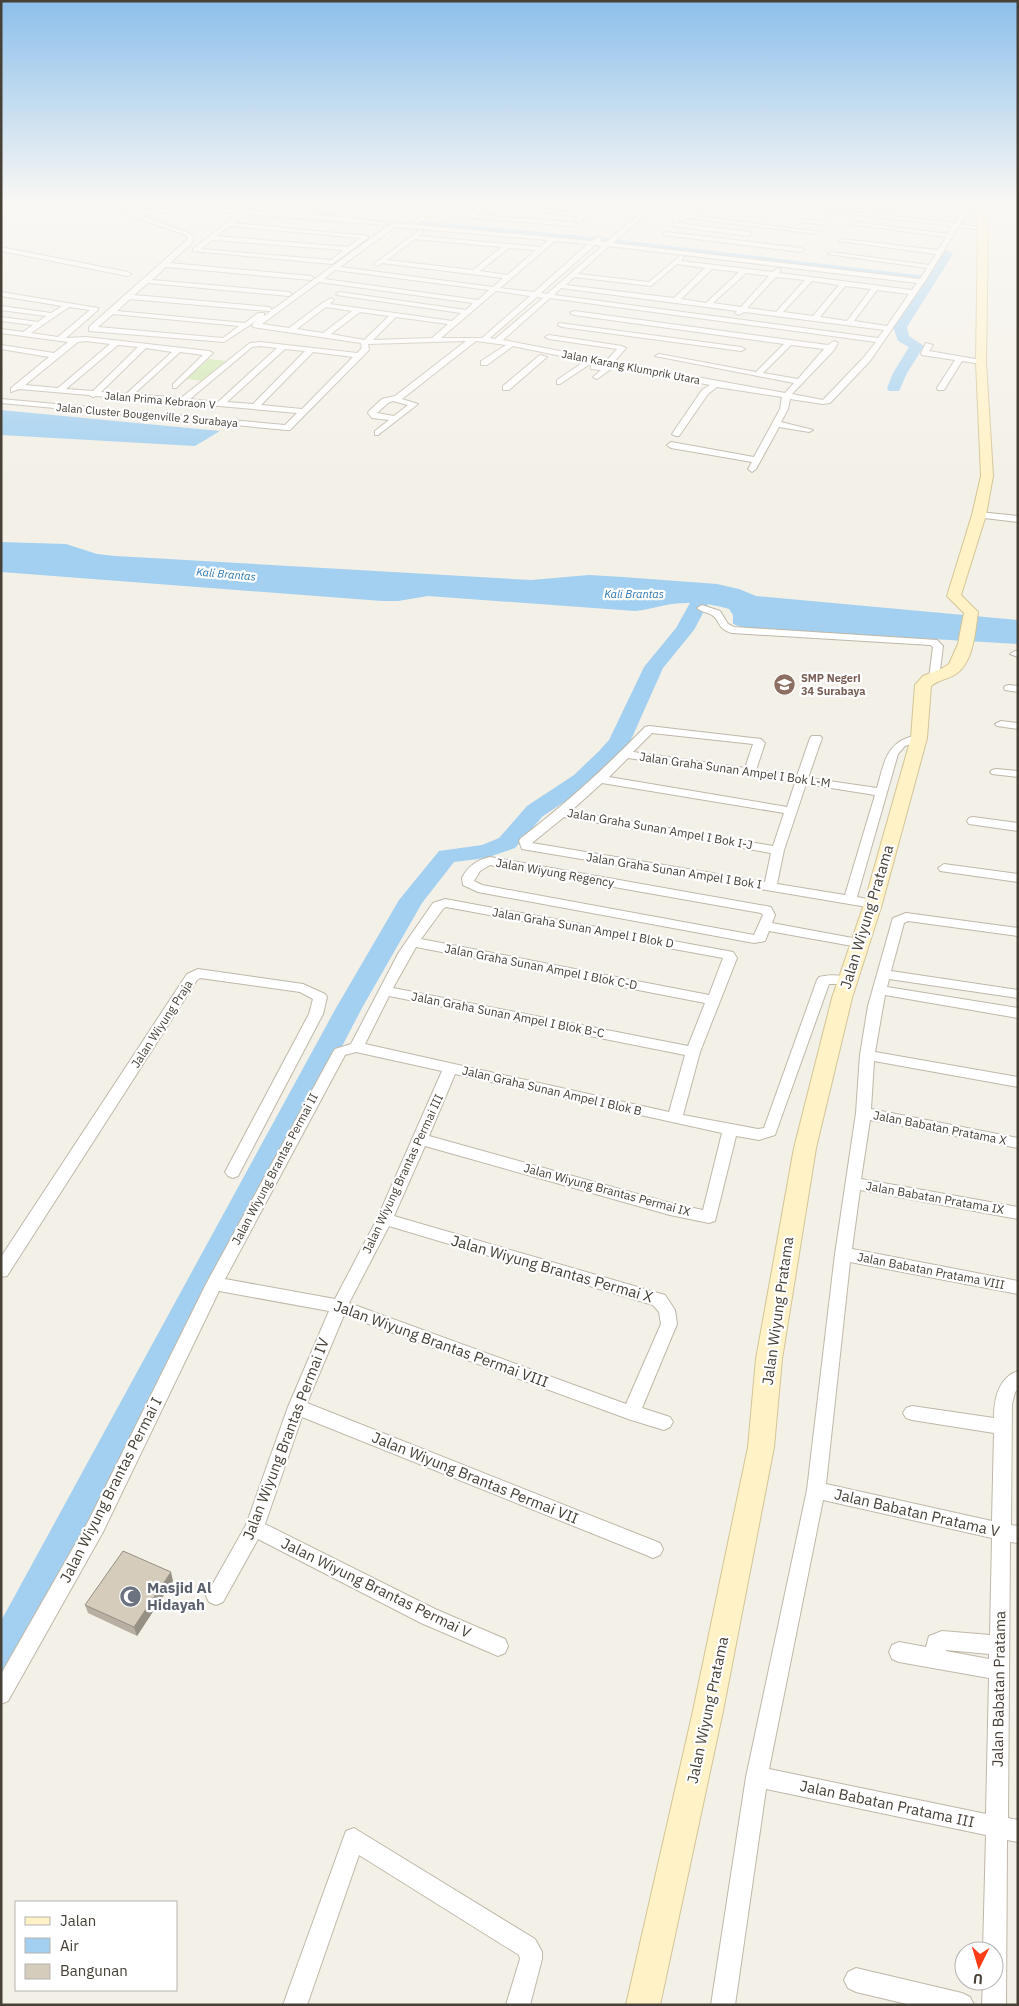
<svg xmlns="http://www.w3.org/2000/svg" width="1019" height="2006" font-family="'IBM Plex Sans',sans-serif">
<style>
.green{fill:#cee8af}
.water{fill:#a3d0f0}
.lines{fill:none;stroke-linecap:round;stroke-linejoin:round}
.river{fill:#a3d0f0;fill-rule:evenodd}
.street-casing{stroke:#bfb8a9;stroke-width:2}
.secondary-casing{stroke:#d4c497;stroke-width:2}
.street{fill:#fff;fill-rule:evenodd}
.secondary{fill:#fff2c6;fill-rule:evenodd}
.wall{fill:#b7afa2}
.shaded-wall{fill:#958f84}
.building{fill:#d5ccbc;stroke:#958f84}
.labels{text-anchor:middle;stroke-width:4.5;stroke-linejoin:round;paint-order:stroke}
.far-street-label{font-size:11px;fill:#464036;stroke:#fff}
.far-water-label{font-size:11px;font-style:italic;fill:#2e79b3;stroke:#fff}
.far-education-label{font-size:11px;font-weight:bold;fill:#785e54;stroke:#fff;text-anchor:start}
.street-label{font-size:12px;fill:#464036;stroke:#fff}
.near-street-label{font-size:15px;fill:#464036;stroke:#fff}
.near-worship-label{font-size:15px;font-weight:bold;fill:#5b616d;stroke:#fff;text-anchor:start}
</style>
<rect width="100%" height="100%" fill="#f3f0e7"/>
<g class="green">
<polygon points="250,203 345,203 336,210"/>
<polygon points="209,359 227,361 204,381 185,379"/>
</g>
<g class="water">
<polygon points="803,203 877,203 899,205 893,212"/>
<polygon points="1,410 220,431 195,446 1,435"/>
<path d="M1 542 66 544 97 554 116 556 531 580 589 575 623 577 717 584 739 589 756 596 1018 620V644L744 628 733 624V615L729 609C711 603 684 601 666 605 655 607 646 610 635 611L428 596 398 601H382L1 572Z"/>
</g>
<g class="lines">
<g class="river">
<polygon points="420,221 594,237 926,276 943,251 947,250 953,254 907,327 909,336 924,346 907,373 899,391 889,391 887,388 893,373 909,347 898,341 893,327 921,283 594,245 416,228 414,225"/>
<polygon points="702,592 709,594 711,598 694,630 663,668 630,742 615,761 590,785 543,816 515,848 486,858 454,862 422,903 362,1008 15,1672 1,1677 1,1621 336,1008 399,900 439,851 482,845 499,838 527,806 574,775 599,751 609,740 644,667 676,628 695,594"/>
</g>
<defs>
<g id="street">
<path d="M92 203H100L135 214 138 211 171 208 184 203H191L187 206 344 217 364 203H370L351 218 385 222 387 225 246 214 234 223 368 236V238L332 264 193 251V249L239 213 181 208 172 212 139 215 191 234 194 239 190 245 170 263 311 276 314 278 311 280 166 267 152 280 289 292 292 294 289 296 148 283 134 295 269 307 272 310 389 225 395 223 592 241 599 236 602 238 599 241 606 242 652 203H658L613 243 920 279 927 268 828 254 831 252 929 265 936 254 839 241 842 239 938 250 946 237 851 224 854 222 948 234 952 226 759 203H775L955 223 962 210 896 203H916L970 207 978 205 980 208 967 212 960 224 986 228 983 230 958 227 927 278 870 361 830 403 823 404 790 399 788 409 781 422 813 430 809 432 779 427 756 469 752 472 748 469 752 462 671 448 667 445 671 442 754 457 780 409 782 397 717 387 708 394 679 436H676L672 434 702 390 710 385 593 362 560 384H557V380L585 361 513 346 487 365H481V361L506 345 476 341 402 399 418 404 378 435H375V431L389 420 372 418 368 413 369 411 382 399 395 396 466 341 368 344 369 350 290 430H287L1 403V399L285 425 297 413 185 403 178 407 174 405 176 403 96 396 93 397 89 395 19 389 11 392V388L49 357 1 349V345L54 353 68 342 1 333V329L23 332 33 325 1 321V317L38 322 46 316 1 310V306L51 313 62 306 1 296V292L98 308V310L66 338 86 337 209 351 213 353 176 388H173V384L203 355 180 352 134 394 181 398 250 343 260 342 357 353 362 348 361 343 253 327 252 325 256 321 224 342 89 331V327L188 239 186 235ZM230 226 360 238 348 247 216 236ZM395 227 548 240 541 247 419 236 423 232 420 230 374 264 377 266 382 263 503 278 493 287 340 267ZM415 239 502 247 473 270 387 260ZM212 240 344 250 331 260 201 249ZM555 241 588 244 534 292 500 288ZM595 245 602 246 547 294 541 293ZM609 246 917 283 912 290 779 273 781 270 778 268 772 272 681 261 684 257 681 255 649 282 578 274ZM509 248 536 250 507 275 480 271ZM677 264 705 268 674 298 566 285 574 277 651 286ZM712 269 739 272 706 303 681 299ZM335 270 489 290 478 300 324 279ZM746 273 769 276 741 307 713 303ZM776 277 805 280 776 312 747 308ZM812 281 839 285 813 316 783 312ZM319 282 473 303 466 310 339 292 336 294 337 295 461 313 452 321 330 304 334 300 331 298 321 304 289 328 262 324ZM845 286 871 289 847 321 820 317ZM561 288 737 311 735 313 739 315 744 312 884 330 878 338 554 295ZM877 290 909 294 887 326 854 321ZM496 291 530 296 482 338H441ZM537 297 543 298 495 339 490 338ZM550 298 876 342 864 357 823 400 792 394 834 350 838 343 834 341 828 345 574 311 570 313 574 315 784 344 756 372 659 354 655 356 794 383 785 393 614 362 626 348 622 346 549 335 545 337 549 339 617 349 607 360 503 340ZM130 299 269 311H271L264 316V313H258L245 323 117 311ZM69 307 90 310 58 337 31 333ZM326 307 352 311 323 333 297 329ZM360 312 389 316 364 340 331 334ZM113 314 239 326 223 338 98 327ZM396 317 448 324 432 338 373 340ZM86 341 110 344 58 388 25 385 78 342ZM118 345 138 347 93 391 66 389ZM791 345 824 349 798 379 763 373ZM260 346 277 348 218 402 190 399 252 347ZM146 348 172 352 126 394 101 392ZM285 349 305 351 253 404 227 402ZM313 352 353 357 302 409 261 405ZM393 401 408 405 394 416 377 413 388 403Z"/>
<polygon points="442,203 448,203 419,223 415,223 415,221"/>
<polygon points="482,203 488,203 475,215 573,222 576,224 573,226 471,218 467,221 463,221 467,215"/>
<polygon points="560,203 603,203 578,223 575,221 579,217 509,207 512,205 583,214 591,207"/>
<polygon points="695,203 701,203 690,215 820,232 817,234 686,218 683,221 679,221 682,215"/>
<polygon points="1002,203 1018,204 1018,208 1000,206"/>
<polygon points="803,219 825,221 828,223 825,225 801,222"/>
<polygon points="675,223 749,232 752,234 749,236 673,226 673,224"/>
<polygon points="666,232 801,248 804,250 801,252 664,235 663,234"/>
<polygon points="1,247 128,272 131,274 128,276 1,251"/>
<polygon points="559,323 741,347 745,349 741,351 562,327 558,325"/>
<polygon points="926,343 933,345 929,351 981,360 985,362 981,364 962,361 944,390 938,390 937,388 955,360 922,355 921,353"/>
<polygon points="540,355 547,357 509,390 503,390 503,386"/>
<polygon points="591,365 607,367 611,369 597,379 593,377 601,370 591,369"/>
<polygon points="979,512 1018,516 1018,522 976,517 974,515"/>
<path d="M702 605 720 611 728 624 734 627 937 640 943 646 939 678 934 681 929 678 933 647 930 645 732 633C717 629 721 621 712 615 707 612 701 612 697 608Z"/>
<polygon points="1015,651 1018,651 1018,657 1010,654"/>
<polygon points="1009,685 1018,686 1018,692 1005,690 1004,688 1005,686"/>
<polygon points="1001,721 1018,723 1018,729 997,726 995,724"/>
<path d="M649 726 761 739 765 743 756 770 797 776 810 738 812 736H820L822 738 808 778 877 788C883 768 885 746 907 738 913 736 917 734 923 736L925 738 923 740 905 746 898 754 857 897 878 901 879 904 878 907 873 908 522 849 519 841 521 838C566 804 606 767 645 727ZM652 733 753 744 745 768 633 752ZM628 758 795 783 787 807 609 777ZM602 783 784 813 773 846 571 811ZM806 784 875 795 845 895 777 884 784 850ZM564 817 771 853 765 882 532 843Z"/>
<polygon points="996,769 1018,771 1018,777 992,774 990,772 992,770"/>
<polygon points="973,817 1018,823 1018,831 969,824 967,821 969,818"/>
<path d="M490 857 766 906 771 907 775 915 772 923 858 939 865 943 858 947 769 931 765 941 754 943 478 892 463 885 462 878C468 866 477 860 490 857ZM490 865 761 913 763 915 754 935 482 885 474 881 480 871Z"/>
<polygon points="944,864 1018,874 1018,882 940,871 938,868"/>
<path d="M445 899 733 952 737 958 700 1052 683 1115 758 1129 764 1128 817 980 819 977C830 974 841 975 852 978L854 981 852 984H829L775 1135 759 1140 736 1136 715 1221 709 1223 670 1215 425 1146 394 1216 665 1295 675 1310 677 1324 642 1408 670 1417 673 1422 670 1427 664 1430 631 1420 344 1315 307 1403 660 1543 663 1549 660 1555 653 1558 646 1555 302 1417 265 1524 435 1609 505 1639 508 1646 505 1653 498 1656 421 1623 258 1539 223 1602 216 1605 209 1602 206 1596 246 1525 288 1407 329 1311 219 1291 103 1532 8 1701 1 1704V1674L89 1520 206 1284 333 1052 335 1049 351 1044 399 952 433 903ZM446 907 723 958 709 995 421 939 443 909ZM416 947 705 1003 688 1046 393 988ZM389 996 685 1055 669 1112 365 1044ZM356 1052 442 1071 377 1219 335 1299 225 1279 345 1055ZM455 1074 722 1133 703 1210 670 1203 429 1136ZM389 1226 653 1305 659 1312 661 1324 626 1404 349 1303Z"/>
<path d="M906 913 1018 928V936L908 921 904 923 891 971 1018 990V998L889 979 887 987 1018 1008V1018L885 995 875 1052 1018 1077V1087L874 1061 871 1109 1018 1138V1148L870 1120 861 1179 1018 1207V1219L860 1190 852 1249 1018 1281V1294L850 1262 826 1484 992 1521 994 1433 912 1420 906 1418 903 1413 906 1408 912 1406 994 1418C994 1399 998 1378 1018 1371V1390L1015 1392 1012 1404 1011 1525 1018 1526V1543L1010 1542 1008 1818 1018 1820V1842L1007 1840 1006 2005H982L983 1981H994V1951H983L986 1835 766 1789 735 2005H711L746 1777 807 1490 835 1254 856 1113 860 1055 868 1006 892 921 893 918ZM823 1500 992 1538 990 1635 942 1631 929 1636 926 1647 899 1642 892 1645 889 1652 892 1659 899 1662 989 1678 986 1814 769 1769ZM946 1650 989 1654V1659L946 1651Z"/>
<polygon points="198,969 303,984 325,994 327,997 323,1014 238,1176 233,1178 228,1176 225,1172 309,1014 313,999 300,992 200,978 197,980 7,1276 1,1277 1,1257 187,974"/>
<polygon points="354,1828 535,1939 542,1952 542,1959 530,2005 506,2005 520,1959 519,1955 359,1855 307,2005 283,2005 343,1839 346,1831"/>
<polygon points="856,1968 962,1993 970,1997 974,2005 911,2005 856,1992 848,1988 844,1980 848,1972"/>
</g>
<path id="secondary" d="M974 203H982L988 228 986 362 993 476 986 515 961 595 978 612C975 632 974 661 956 674 948 679 938 680 931 686L927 738 882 904 852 998 816 1148 782 1359 774 1447 723 1711 660 2005H626L693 1711 748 1447 756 1359 794 1148 832 998 864 904 911 738 915 685 923 676 941 669 949 664 958 644 964 613 947 596 972 515 981 476 976 362 978 228Z"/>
</defs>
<use href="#street" class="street-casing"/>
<use href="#secondary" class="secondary-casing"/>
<use href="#street" class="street"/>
<use href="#secondary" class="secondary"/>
</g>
<polygon class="wall" points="173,1581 137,1636 88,1613 85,1605"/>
<polygon class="shaded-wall" points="171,1572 173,1581 137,1636 134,1627"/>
<polygon class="building" points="123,1551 171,1572 134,1627 85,1605"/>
<linearGradient id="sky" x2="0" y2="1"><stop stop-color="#8cbfeb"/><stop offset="0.42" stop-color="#faf8f4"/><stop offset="1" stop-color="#faf8f4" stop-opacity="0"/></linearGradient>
<rect width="1019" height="483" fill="url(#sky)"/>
<defs>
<symbol id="school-disc" viewBox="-11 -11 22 22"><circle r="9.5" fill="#8d6e63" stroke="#fff"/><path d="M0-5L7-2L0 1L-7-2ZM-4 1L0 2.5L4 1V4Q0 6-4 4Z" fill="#fff"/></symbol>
<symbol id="mosque-disc" viewBox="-11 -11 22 22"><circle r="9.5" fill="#6b7280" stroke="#fff"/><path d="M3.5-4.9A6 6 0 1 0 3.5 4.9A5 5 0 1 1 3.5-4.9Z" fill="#fff"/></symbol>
</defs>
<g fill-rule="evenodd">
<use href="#school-disc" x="772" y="672" width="25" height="25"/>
<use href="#mosque-disc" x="118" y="1584" width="25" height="25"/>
</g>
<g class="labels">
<g class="far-street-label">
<text transform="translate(631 367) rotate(11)" y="4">Jalan Karang Klumprik Utara</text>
<text transform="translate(160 400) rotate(5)" y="4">Jalan Prima Kebraon V</text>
<text transform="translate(147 415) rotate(5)" y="4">Jalan Cluster Bougenville 2 Surabaya</text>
</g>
<g class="far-water-label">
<text transform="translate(226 574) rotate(5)" y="4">Kali Brantas</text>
<text x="634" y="598">Kali Brantas</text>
</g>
<g class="far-education-label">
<text x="801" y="682">SMP Negeri<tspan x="801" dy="13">34 Surabaya</tspan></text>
</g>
<g class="street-label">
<text transform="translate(735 770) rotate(8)" y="4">Jalan Graha Sunan Ampel I Bok L-M</text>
<text transform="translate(660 829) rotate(10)" y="4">Jalan Graha Sunan Ampel I Bok I-J</text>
<text transform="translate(674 871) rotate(9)" y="4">Jalan Graha Sunan Ampel I Bok I</text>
<text transform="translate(555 873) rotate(10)" y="4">Jalan Wiyung Regency</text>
<text transform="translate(583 928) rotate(10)" y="4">Jalan Graha Sunan Ampel I Blok D</text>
<text transform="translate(541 967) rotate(11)" y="4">Jalan Graha Sunan Ampel I Blok C-D</text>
<text transform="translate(508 1015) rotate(11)" y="4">Jalan Graha Sunan Ampel I Blok B-C</text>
<text transform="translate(162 1024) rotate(-57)" y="4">Jalan Wiyung Praja</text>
<text transform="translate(552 1091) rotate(13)" y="4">Jalan Graha Sunan Ampel I Blok B</text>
<text transform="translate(940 1128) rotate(11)" y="4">Jalan Babatan Pratama X</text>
<text transform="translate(275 1169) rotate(-62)" y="4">Jalan Wiyung Brantas Permai II</text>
<text transform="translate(403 1174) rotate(-65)" y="4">Jalan Wiyung Brantas Permai III</text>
<text transform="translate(607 1190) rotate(15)" y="4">Jalan Wiyung Brantas Permai IX</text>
<text transform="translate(935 1198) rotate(10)" y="4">Jalan Babatan Pratama IX</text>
<text transform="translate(931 1271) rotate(11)" y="4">Jalan Babatan Pratama VIII</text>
</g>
<g class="near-street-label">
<text transform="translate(867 917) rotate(-73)" y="5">Jalan Wiyung Pratama</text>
<text transform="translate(552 1269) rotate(16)" y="5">Jalan Wiyung Brantas Permai X</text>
<text transform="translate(778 1311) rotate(-82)" y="5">Jalan Wiyung Pratama</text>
<text transform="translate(441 1344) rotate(20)" y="5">Jalan Wiyung Brantas Permai VIII</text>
<text transform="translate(286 1439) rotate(-69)" y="5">Jalan Wiyung Brantas Permai IV</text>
<text transform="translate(475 1478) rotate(22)" y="5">Jalan Wiyung Brantas Permai VII</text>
<text transform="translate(111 1490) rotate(-63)" y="5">Jalan Wiyung Brantas Permai I</text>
<text transform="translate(917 1513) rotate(13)" y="5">Jalan Babatan Pratama V</text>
<text transform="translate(376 1588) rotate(26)" y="5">Jalan Wiyung Brantas Permai V</text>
<text transform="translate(999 1689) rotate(-89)" y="5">Jalan Babatan Pratama</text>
<text transform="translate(708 1710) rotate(-78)" y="5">Jalan Wiyung Pratama</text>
<text transform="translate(887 1804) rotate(12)" y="5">Jalan Babatan Pratama III</text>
</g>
<g class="near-worship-label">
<text x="147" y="1593">Masjid Al<tspan x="147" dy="17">Hidayah</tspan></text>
</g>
</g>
<rect width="1019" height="2006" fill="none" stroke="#464036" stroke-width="5"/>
<rect x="15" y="1901" width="162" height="90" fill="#ffffff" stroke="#b5b3af"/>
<rect x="25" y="1917" width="25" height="8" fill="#fff2c6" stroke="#b5b3af"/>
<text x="60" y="1926" font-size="15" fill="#464036">Jalan</text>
<rect x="25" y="1938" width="25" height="15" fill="#a3d0f0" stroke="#b5b3af"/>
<text x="60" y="1951" font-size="15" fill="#464036">Air</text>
<rect x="25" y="1964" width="25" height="15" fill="#d5ccbc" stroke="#b5b3af"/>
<text x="60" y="1976" font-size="15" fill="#464036">Bangunan</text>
<g transform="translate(979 1966) rotate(185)"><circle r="24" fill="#ffffff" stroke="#b5b3af"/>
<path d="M0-4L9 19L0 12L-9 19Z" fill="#fa3c17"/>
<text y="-8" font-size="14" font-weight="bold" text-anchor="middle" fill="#464036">U</text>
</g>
</svg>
